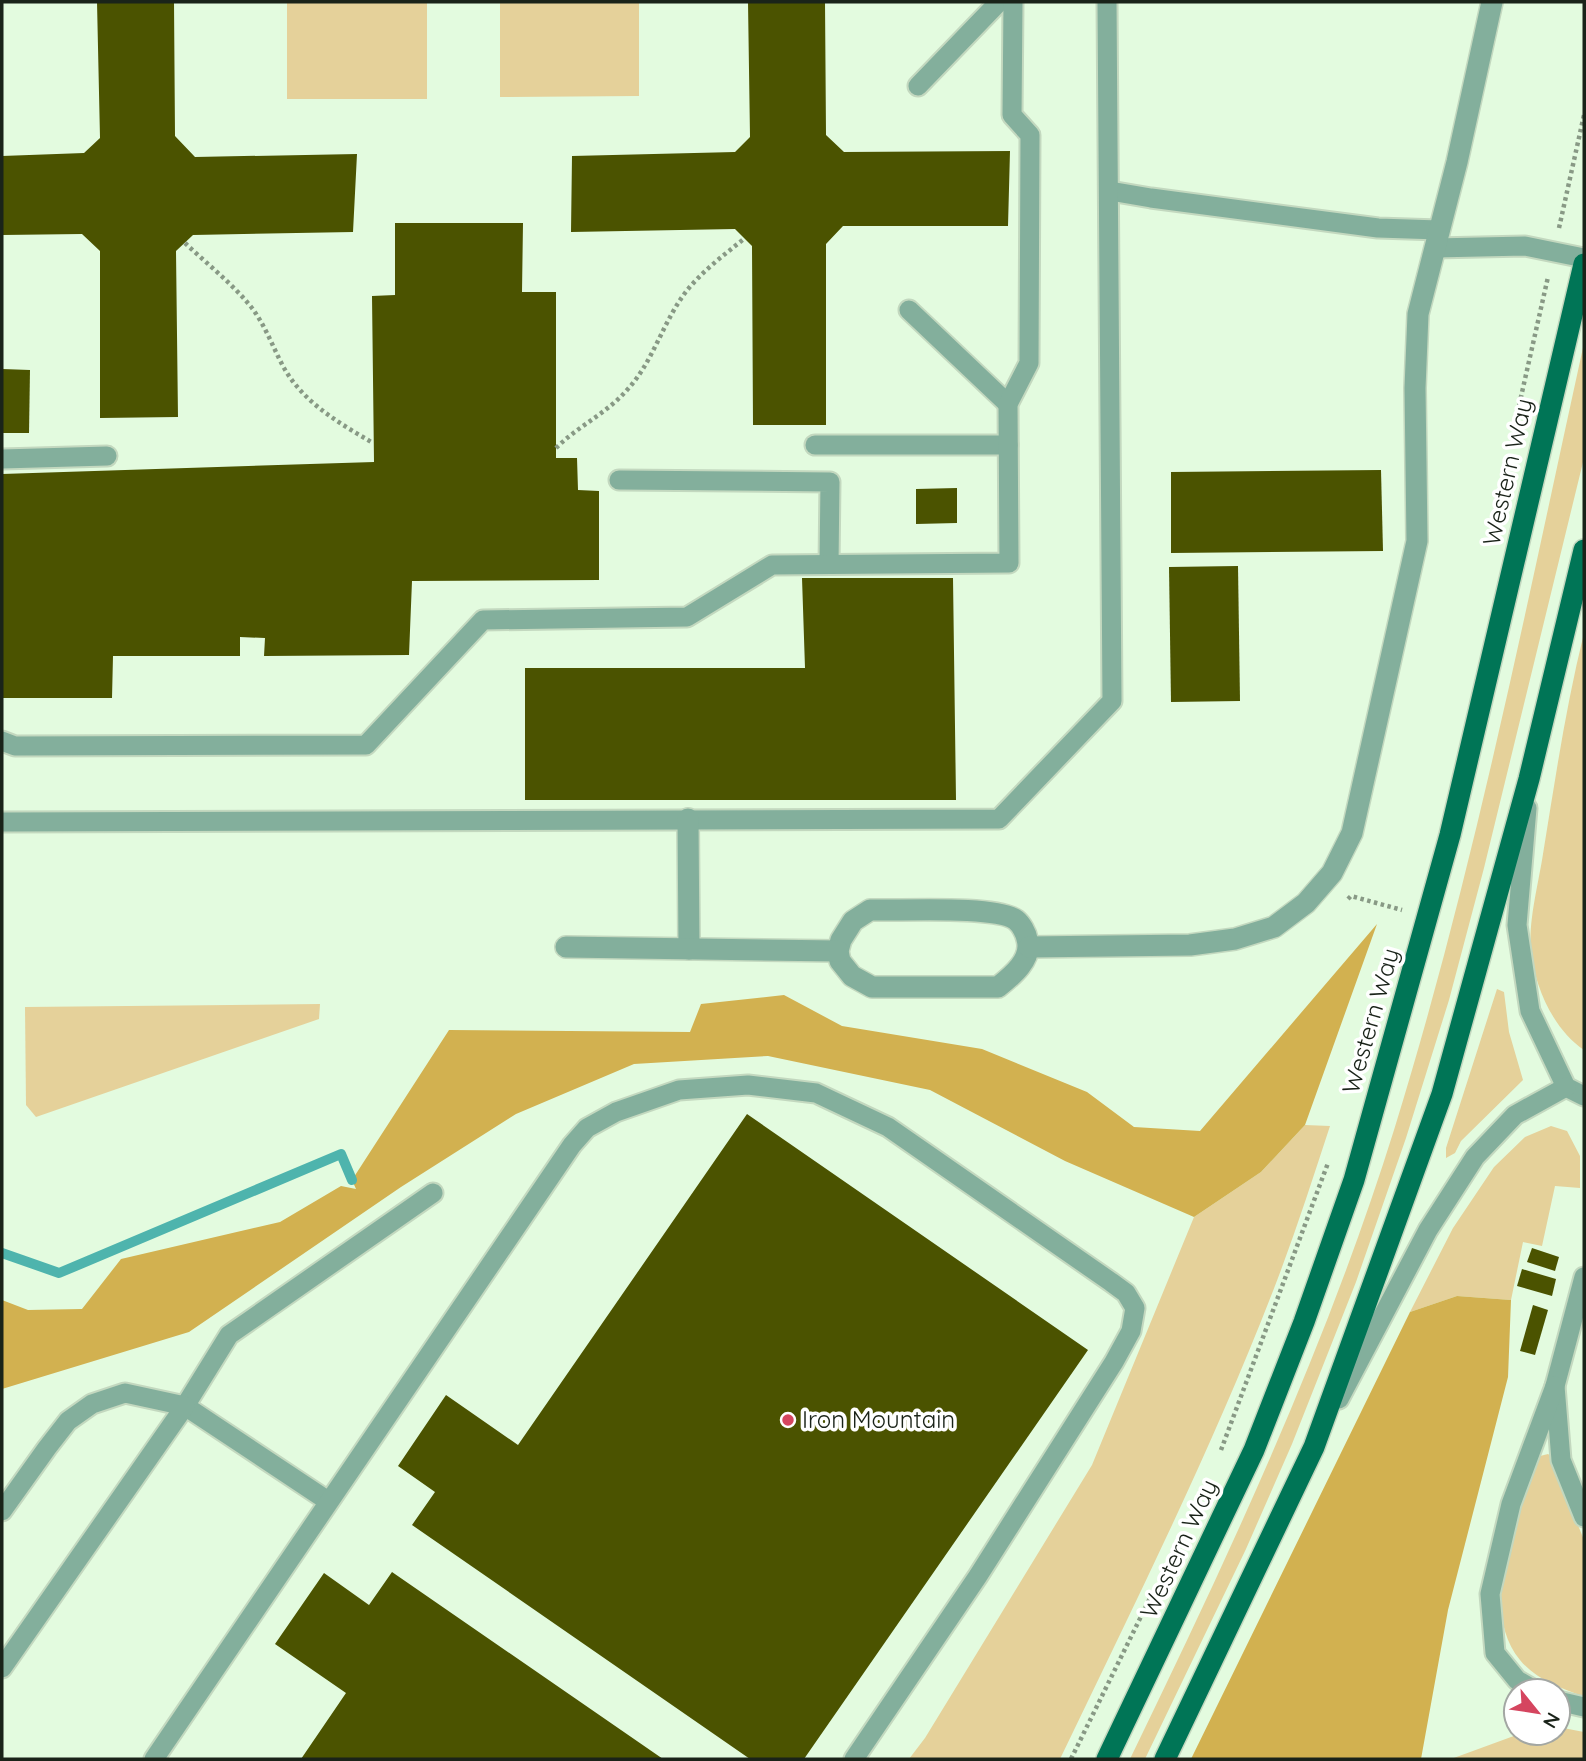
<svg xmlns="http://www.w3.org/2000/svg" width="1586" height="1761" font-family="Quicksand,sans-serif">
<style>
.green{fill:#e5d19a}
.forest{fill:#d2b150}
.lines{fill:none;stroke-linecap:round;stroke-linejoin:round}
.stream{stroke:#4eb4ad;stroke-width:10}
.building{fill:#4b5300}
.lane-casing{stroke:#c3d8bf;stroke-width:23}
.street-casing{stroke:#c3d8bf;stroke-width:24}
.primary-casing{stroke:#c3d8bf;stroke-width:24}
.path{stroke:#889985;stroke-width:4.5;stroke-dasharray:3.5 3.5;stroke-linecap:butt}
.lane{stroke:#83af9c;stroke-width:19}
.street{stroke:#83af9c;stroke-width:21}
.primary{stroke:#007556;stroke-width:21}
.poi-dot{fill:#d5455f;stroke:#fff;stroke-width:2.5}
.labels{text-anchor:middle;stroke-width:7;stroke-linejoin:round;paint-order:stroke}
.street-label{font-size:24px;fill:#1a2319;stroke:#fff}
.poi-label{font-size:24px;fill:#1a2319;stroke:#fff;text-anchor:start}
</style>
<rect width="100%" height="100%" fill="#e3fbdf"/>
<g class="green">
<rect x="287" y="2" width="140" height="97"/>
<polygon points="500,2 639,2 639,96 500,97"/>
<path d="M1584 343V458L1484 868 1449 1000 1406 1138 1356 1282 1292 1444 1246 1549 1145 1759H1130C1229 1555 1326 1348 1394 1130 1474 872 1526 607 1584 343Z"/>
<path d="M1584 633V1050C1553 1029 1534 986 1531 949 1528 922 1539 881 1543 854 1555 780 1566 706 1584 633Z"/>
<polygon points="1497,989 1504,992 1509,1032 1523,1080 1461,1141 1455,1153 1446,1158 1446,1148"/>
<polygon points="320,1004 319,1019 36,1117 26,1105 25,1007"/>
<path d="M1305 1125 1330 1126C1312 1181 1294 1237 1273 1291 1211 1451 1134 1605 1060 1759H909L925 1738 1092 1465 1194 1217 1261 1172Z"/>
<polygon points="1551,1126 1567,1131 1580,1156 1580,1188 1555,1186 1542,1246 1523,1242 1511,1300 1457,1296 1410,1312 1453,1228 1494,1167 1525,1137"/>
<path d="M1548 1454 1555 1459 1565 1493 1584 1540V1697C1562 1688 1536 1680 1520 1660 1478 1609 1516 1521 1532 1465L1540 1456Z"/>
<polygon points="1558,1727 1584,1732 1584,1759 1451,1759 1522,1733 1558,1733"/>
</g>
<g class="forest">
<polygon points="1377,924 1305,1125 1261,1172 1194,1217 1065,1161 930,1090 768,1056 634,1064 516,1114 401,1187 189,1332 2,1389 2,1300 28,1310 82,1309 121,1259 280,1222 341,1186 356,1189 352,1180 449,1030 690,1032 701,1004 784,995 842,1026 982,1049 1087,1092 1134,1127 1200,1131"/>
<polygon points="1457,1296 1511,1300 1508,1377 1448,1610 1421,1759 1191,1759 1410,1312"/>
</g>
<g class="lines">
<polyline class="stream" points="2,1253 59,1273 341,1154 352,1180"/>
</g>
<g class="building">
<polygon points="97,2 174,2 175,136 195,157 357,154 353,232 193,235 176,251 178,417 100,418 100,251 82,234 2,235 2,156 84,153 100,138"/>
<polygon points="748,2 825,2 826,135 844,152 1010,151 1008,226 843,226 826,244 826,425 753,425 752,246 735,229 571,232 572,156 735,152 750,137"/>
<polygon points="395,223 523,223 522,292 556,292 556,458 577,458 578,490 599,491 599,580 412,581 409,655 264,656 265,638 240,637 240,656 113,656 112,698 2,698 2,474 374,462 372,296 395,295"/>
<polygon points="2,369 30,370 29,433 2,433"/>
<polygon points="1381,470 1383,551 1171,553 1171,472"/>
<polygon points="957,488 957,523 916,524 916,489"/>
<polygon points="1238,566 1240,701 1171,702 1169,567"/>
<polygon points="802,578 953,578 956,800 525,800 525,668 805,668"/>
<polygon points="747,1114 1088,1350 804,1759 750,1759 412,1525 435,1492 398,1466 446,1395 518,1445"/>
<polygon points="1532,1248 1559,1257 1555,1271 1527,1262"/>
<polygon points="1522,1269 1556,1279 1552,1296 1517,1286"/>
<polygon points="1533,1305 1548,1310 1535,1355 1520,1351"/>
<polygon points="392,1572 663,1759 301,1759 346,1693 275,1644 324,1573 369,1605"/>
</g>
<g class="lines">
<defs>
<g id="lane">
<polyline points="918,86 999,2"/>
<polyline points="1110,191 1151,198 1378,228 1439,230"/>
<polyline points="1435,248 1525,246 1584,258"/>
<polyline points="909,310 1008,404"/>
<polyline points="815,445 1008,445"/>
<polyline points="2,459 107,456"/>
<polyline points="619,480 830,482 829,564"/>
<polyline points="2,741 15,746 366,745 483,620 687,617 772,565 1009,563 1008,404 1029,363 1030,135 1012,115 1013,2"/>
<polyline points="1527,808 1517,925 1530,1011 1566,1087 1584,1096"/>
<polyline points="2,822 999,819 1112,701 1107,2"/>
<polyline points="1584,1277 1555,1386 1561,1460 1584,1517"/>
<polyline points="1339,1399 1428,1230 1475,1157 1515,1115 1566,1087"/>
<polyline points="328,1501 185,1406 229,1335 433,1193"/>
<polyline points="2,1511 47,1448 68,1421 92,1404 125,1393 185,1406 2,1668"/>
<polyline points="1536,1691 1517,1680 1495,1653 1490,1594 1511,1504 1555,1386"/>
<polyline points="1558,1701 1584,1707"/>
<polyline points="154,1759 572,1145 587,1128 616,1112 679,1090 748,1085 816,1093 888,1127 1111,1282 1126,1293 1135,1308 1131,1331 1114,1362 978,1576 854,1759"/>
</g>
<g id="street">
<polyline points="688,819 689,949"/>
<path d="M870 910C899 911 997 905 1016 920 1021 924 1026 933 1027 939 1033 959 1012 976 998 987H872L852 976 840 961 838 951 841 940 853 921Z"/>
<polyline points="566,947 838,951"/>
<polyline points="1029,947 1190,945 1235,939 1274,927 1306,903 1332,873 1352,833 1417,541 1415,388 1418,314 1457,162 1492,2"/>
</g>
<g id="primary">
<polyline points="1107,1759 1254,1450 1304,1322 1354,1180 1450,835 1584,264"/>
<polyline points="1165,1759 1314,1447 1442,1094 1529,779 1584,550"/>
</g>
</defs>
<use href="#lane" class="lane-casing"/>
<use href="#street" class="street-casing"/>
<use href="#primary" class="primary-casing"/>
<g class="path">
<polyline points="1559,228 1584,115"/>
<path d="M185 243C205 262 229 281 247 302 264 321 272 346 284 368 304 403 339 423 373 443"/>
<polyline points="1516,419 1548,277"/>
<path d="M556 448C578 426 606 414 627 390 653 362 662 324 685 293 701 272 724 255 745 238"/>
<polyline points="1348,899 1351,896 1402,910"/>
<polyline points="1221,1450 1328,1163"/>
<polyline points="1071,1759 1154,1590"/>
</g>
<use href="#lane" class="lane"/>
<use href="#street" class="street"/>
<use href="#primary" class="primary"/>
</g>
<circle class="poi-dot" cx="788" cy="1420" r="7"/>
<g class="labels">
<g class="street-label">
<text transform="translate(1508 472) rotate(-77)" y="8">Western Way</text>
<text transform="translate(1371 1021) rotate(-74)" y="8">Western Way</text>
<text transform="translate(1179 1549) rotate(-65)" y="8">Western Way</text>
</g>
<g class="poi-label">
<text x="802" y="1428">Iron Mountain</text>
</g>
</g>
<rect width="1586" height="1761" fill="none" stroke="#1a2319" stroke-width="7"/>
<g transform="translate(1537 1712) rotate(120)"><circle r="33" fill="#ffffff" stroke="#a3a7a3" stroke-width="2"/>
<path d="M0-5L12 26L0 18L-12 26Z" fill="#d5455f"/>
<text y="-10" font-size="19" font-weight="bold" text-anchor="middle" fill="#1a2319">N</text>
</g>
</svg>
